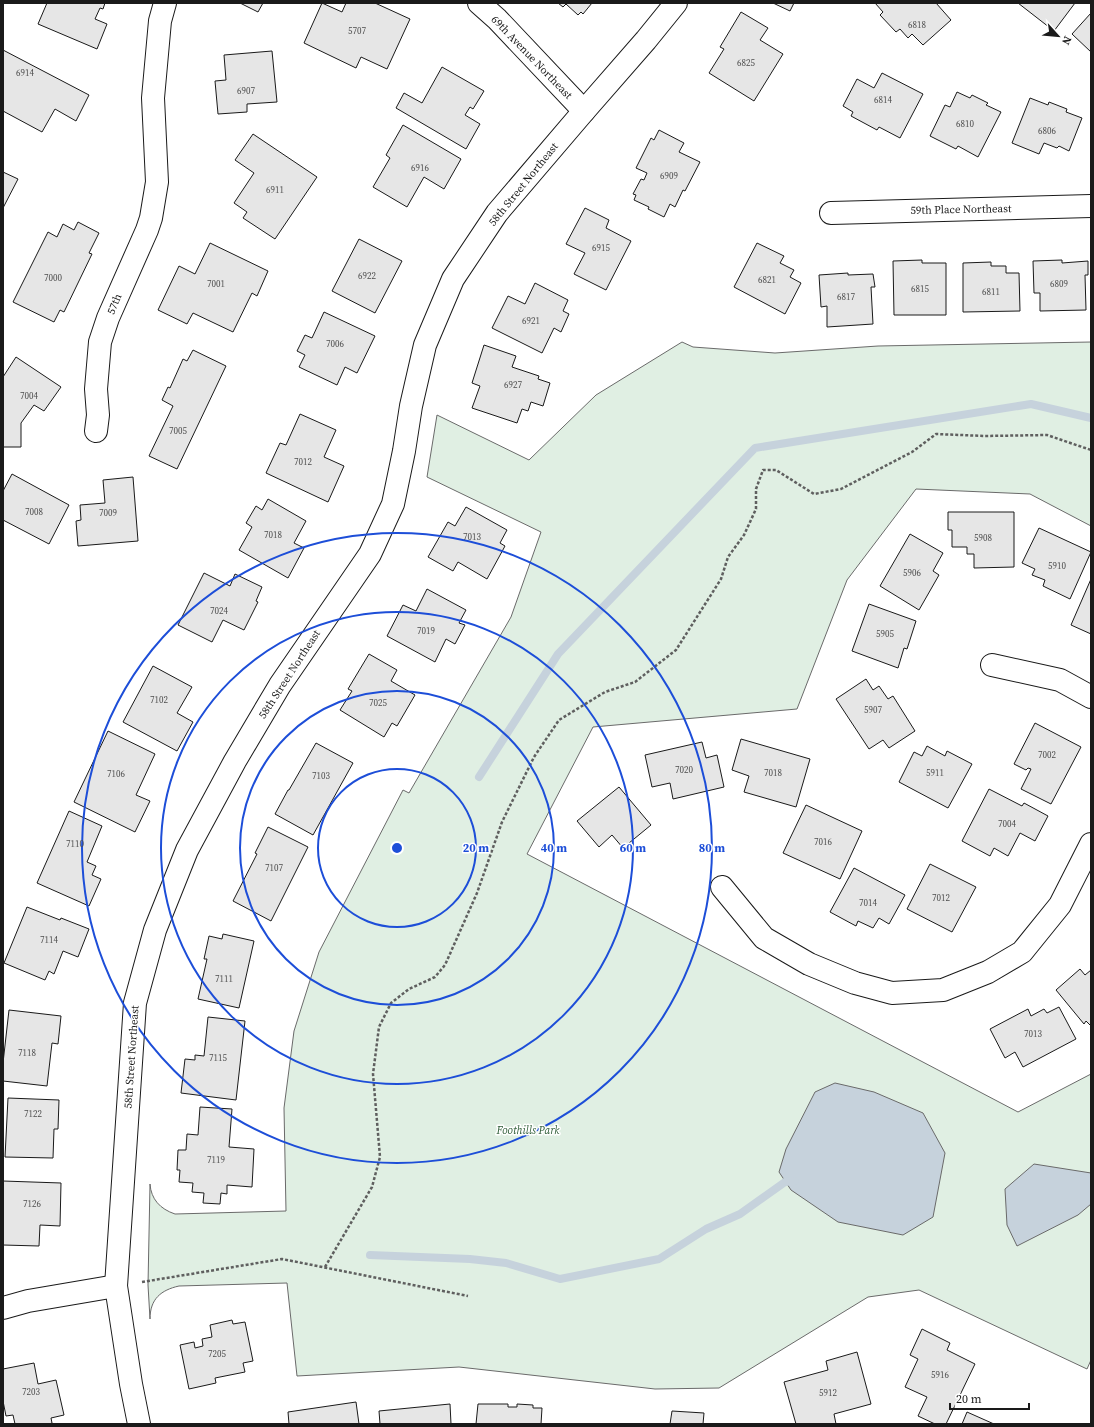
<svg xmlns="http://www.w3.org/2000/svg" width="1094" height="1427" font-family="'Source Serif 4',serif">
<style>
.green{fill:#e0efe3;stroke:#6a6a6a}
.water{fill:#c6d2dc;stroke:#6a6a6a}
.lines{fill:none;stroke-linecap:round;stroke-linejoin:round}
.stream{stroke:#c6d2dc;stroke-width:8}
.building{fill:#e6e6e6;stroke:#1a1a1a}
.minor-casing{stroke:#1a1a1a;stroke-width:24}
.path{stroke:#5f5f5f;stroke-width:2.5;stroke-dasharray:3 2;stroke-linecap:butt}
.minor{stroke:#fff;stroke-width:22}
.ring{fill:none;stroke:#1d4ed8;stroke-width:2}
.labels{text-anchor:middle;stroke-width:3;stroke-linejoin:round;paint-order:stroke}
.number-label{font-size:9px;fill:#4d4d4d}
.street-label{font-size:11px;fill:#1a1a1a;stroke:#fff}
.park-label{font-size:11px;font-style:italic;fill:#2b5a34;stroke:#fff}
.centre{fill:#1d4ed8;stroke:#fff;stroke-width:2}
.ring-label{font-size:12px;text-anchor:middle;font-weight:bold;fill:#1d4ed8;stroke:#fff;stroke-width:3;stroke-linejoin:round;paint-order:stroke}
</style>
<rect width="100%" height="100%" fill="#fff"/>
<path class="green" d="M682 342 693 347 775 353 878 346 1091 342V526L1030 494 916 489 847 580 797 709 593 727 527 854 1018 1112 1091 1074V1360L1087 1369 919 1290 868 1297 719 1388 655 1389 459 1367 297 1376 287 1283 179 1286C161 1290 150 1299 150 1319L148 1285 150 1184C151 1199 160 1209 175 1214L286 1211 284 1108 294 1031 319 952 403 790 409 793 511 617 541 532 427 477 437 415 529 460 596 395Z"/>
<g class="water">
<polygon points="835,1083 874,1092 923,1113 945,1153 933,1217 903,1235 838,1222 791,1190 779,1172 786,1149 815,1092"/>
<polygon points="1034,1164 1091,1173 1091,1204 1078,1215 1017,1246 1007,1225 1005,1189"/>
</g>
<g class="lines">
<g class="stream">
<polyline points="479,777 558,654 755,448 1031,404 1091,418"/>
<polyline points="370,1255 470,1259 506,1263 560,1279 659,1259 706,1229 740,1214 785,1182 795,1181"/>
</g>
</g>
<g class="building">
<polygon points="47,3 105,3 103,9 100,8 95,19 107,24 97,49 38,24"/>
<polygon points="240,3 263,3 258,12"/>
<polygon points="322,3 342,12 346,3 375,3 410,19 387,69 361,57 356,68 304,43"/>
<polygon points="558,3 592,3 583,14 581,12 578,15 566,4 563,7"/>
<polygon points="773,3 794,3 790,11"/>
<polygon points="875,3 936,3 951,20 923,45 912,34 908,38 900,29 896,32 880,15 883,12"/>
<polygon points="1018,3 1075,3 1054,31"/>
<polygon points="741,12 768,28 760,40 783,54 754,101 709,73 724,49 720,47"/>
<polygon points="1091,13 1091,52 1072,34"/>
<polygon points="3,50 89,95 76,121 55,109 42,132 3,111"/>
<polygon points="272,51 277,102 247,104 247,112 218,114 215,81 226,80 224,55"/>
<polygon points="442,67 484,91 473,109 470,107 465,115 480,124 466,149 396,108 404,93 422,103"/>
<polygon points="882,73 923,94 900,138 879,127 877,130 851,116 853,112 843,106 857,79 874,88"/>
<polygon points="957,92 970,98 972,95 988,103 986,105 1001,112 978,157 958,146 956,149 930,136 945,105 950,107"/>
<polygon points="1030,98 1048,105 1049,102 1067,109 1066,112 1082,118 1069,151 1059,146 1057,148 1044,143 1039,154 1012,143"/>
<polygon points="403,125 461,159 444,189 424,177 407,207 373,187 390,158 386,155"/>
<polygon points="659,130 684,143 679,152 700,162 685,191 683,190 675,207 670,204 664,217 648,209 649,207 634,200 636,195 633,194 641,179 644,180 647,173 636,168 651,138 654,140"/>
<polygon points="253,134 317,177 275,239 243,218 247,212 234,203 254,173 235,160"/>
<polygon points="3,172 18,179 3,208"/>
<polygon points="585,208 609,220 606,228 631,241 606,290 574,274 585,253 566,244"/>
<polygon points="78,222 99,233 89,253 92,254 64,312 60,310 54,322 13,302 48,232 57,237 63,224 74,230"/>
<polygon points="359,239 402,261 375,313 332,291"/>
<polygon points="210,243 268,271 257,296 252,293 233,332 193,313 187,324 158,310 179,266 195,274"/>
<polygon points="757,243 784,256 780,263 794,270 790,277 801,283 785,314 734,287"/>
<polygon points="922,260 922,263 946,263 946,315 894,315 893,261"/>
<polygon points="1062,260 1062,263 1088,261 1088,275 1085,275 1086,310 1040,311 1040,293 1034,293 1033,261"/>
<polygon points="991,262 991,266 1006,266 1006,273 1019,273 1020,311 963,312 963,263"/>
<polygon points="848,273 848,275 873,274 875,287 871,287 873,324 827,327 827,306 821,307 819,275"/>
<polygon points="535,283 568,300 563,311 569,314 561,332 554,328 542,353 492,328 508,296 525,304"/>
<polygon points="324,312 375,336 357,373 345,367 337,385 299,367 305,355 297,351 305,335 312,338"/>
<polygon points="484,345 516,356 512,367 539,376 538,379 550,383 543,406 531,402 528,411 522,409 517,423 472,408 480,386 472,383"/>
<polygon points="193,350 226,366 177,469 149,456 173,406 162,400 168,387 170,388 183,359 187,361"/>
<polygon points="16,357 61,387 44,411 34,405 21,423 21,447 3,447 3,377"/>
<polygon points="300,414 336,430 324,457 344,466 328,502 266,473 280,443 286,445"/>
<polygon points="12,474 69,505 49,544 3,520 3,491"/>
<polygon points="133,477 138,541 78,546 76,521 81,520 80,505 105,503 103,480"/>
<polygon points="268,499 306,521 294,543 304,548 288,578 239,550 252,527 246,523 256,506 262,510"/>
<polygon points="466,507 507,530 500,543 505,546 487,579 458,562 453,571 428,557 448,522 455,526"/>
<polygon points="948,512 1014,512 1014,567 974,568 974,554 967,554 967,547 952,547 952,530 948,530"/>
<polygon points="1039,528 1091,552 1070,599 1043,586 1045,580 1032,575 1035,569 1022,563"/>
<polygon points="910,534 943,553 933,571 939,575 919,610 880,586"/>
<polygon points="204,573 230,586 235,574 262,587 256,601 258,602 244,630 223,620 212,642 178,625"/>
<polygon points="1091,579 1091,634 1071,625"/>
<polygon points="427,589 466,610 459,623 465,625 455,644 446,639 435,662 387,636 403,605 416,611"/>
<polygon points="869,604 916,621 907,649 904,648 898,668 852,651"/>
<polygon points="369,654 397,670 391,681 415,695 397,726 392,723 384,737 340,710 352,691 348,689"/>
<polygon points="153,666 192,687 177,713 193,722 177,751 123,722"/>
<polygon points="866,679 873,690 879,686 888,699 893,696 915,731 889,748 883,740 869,749 836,699"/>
<polygon points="1035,723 1081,747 1051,804 1021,789 1031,769 1028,768 1026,770 1014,764"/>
<polygon points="108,731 155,754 136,795 150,801 135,832 74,802"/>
<polygon points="741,739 810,759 796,807 744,792 749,776 732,770"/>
<polygon points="702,742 706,758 717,755 724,787 673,799 670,783 652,787 645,755"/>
<polygon points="316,743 353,763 313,835 275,814 288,790 289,790"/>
<polygon points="927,746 945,756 947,751 972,764 948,808 899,782 914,752 922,756"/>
<polygon points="619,787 651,825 623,848 612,835 599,847 577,821"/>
<polygon points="989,789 1022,806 1024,803 1048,816 1035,841 1020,833 1008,856 994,848 990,856 962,841"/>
<polygon points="806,805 862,831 840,879 783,853"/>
<polygon points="69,811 102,826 87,862 96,866 92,875 101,879 89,906 37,883"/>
<polygon points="268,827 308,847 271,921 233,901 257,854 255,853"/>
<polygon points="930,864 976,887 952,932 907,909"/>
<polygon points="854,868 905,895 889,924 879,918 873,928 858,921 856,926 830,912"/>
<polygon points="27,907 60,920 61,918 89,929 78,957 63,951 54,974 49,971 45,980 4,963"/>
<polygon points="223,934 254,941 239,1008 198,999 207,959 204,959 209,936 222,939"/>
<polygon points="1080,969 1085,975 1091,970 1091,1026 1086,1021 1084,1024 1056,990"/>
<polygon points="1059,1007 1076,1039 1023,1067 1015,1052 1005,1058 990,1029 1028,1009 1031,1016 1044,1009 1047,1013"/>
<polygon points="9,1010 61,1016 58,1044 52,1043 47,1086 3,1081 3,1063"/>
<polygon points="208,1017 245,1021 236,1100 181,1093 185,1059 195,1060 195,1055 204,1056"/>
<polygon points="8,1098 59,1100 58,1129 54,1129 53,1158 5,1157"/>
<polygon points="200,1107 232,1109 229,1147 254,1149 252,1187 227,1185 227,1194 221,1193 220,1204 203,1203 204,1193 192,1192 193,1183 179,1182 180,1170 177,1170 178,1150 186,1150 187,1134 198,1135"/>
<polygon points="3,1181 61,1183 60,1226 40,1225 39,1246 3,1245"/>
<polygon points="232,1320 233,1324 245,1322 253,1361 243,1363 245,1372 215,1378 216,1383 189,1389 180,1345 194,1342 195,1348 203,1346 202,1339 212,1337 210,1325"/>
<polygon points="922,1329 950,1343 947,1350 975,1364 946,1424 935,1424 918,1416 927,1397 905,1387 918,1359 910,1355"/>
<polygon points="857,1352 871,1404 834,1414 836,1424 796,1424 784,1382 828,1370 826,1361"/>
<polygon points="34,1363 38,1384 56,1380 64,1415 51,1418 52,1423 50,1424 15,1424 13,1415 6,1416 3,1401 3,1369"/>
<polygon points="356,1402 359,1424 289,1424 288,1412"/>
<polygon points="450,1404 451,1424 380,1424 379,1411"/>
<polygon points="478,1404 508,1404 508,1407 517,1407 517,1404 533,1405 533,1408 542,1408 541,1424 476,1424"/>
<polygon points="672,1411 704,1413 703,1424 670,1424"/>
<polygon points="967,1412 994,1424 962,1424"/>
</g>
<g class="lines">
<defs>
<g id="minor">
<polyline points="479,3 497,19 584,111"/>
<polyline points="831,213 1091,206"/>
<polyline points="96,431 98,415 96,389 100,342 108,318 147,230 151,218 157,182 153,98 160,21 165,3"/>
<polyline points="992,665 1060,680 1091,697"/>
<polyline points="722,887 764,938 809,964 855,983 892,993 943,990 988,972 1022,952 1060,905 1091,844"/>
<polyline points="3,1308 28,1301 116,1286"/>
<polyline points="139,1424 131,1384 116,1286 135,1003 155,930 187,850 235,761 280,685 370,554 393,504 404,451 411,406 425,345 453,279 497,213 584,111 646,40 676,3"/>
</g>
</defs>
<use href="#minor" class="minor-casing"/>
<g class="path">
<polyline points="325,1267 372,1187 380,1157 373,1074 379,1027 391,1003 409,989 435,977 445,965 477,893 502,822 534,757 559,720 605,692 635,682 676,650 721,579 728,557 744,535 756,509 756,489 763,470 776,470 814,494 841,489 912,452 936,434 985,436 1047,435 1091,450"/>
<polyline points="142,1282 282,1259 468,1296"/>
</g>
<use href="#minor" class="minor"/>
</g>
<g class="ring">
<circle cx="397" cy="848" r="79"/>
<circle cx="397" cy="848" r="157"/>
<circle cx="397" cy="848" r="236"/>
<circle cx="397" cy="848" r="315"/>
</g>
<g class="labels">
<g class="number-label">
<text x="917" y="28">6818</text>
<text x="357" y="34">5707</text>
<text x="746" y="66">6825</text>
<text x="25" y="76">6914</text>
<text x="246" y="94">6907</text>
<text x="883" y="103">6814</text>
<text x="965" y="127">6810</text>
<text x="1047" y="134">6806</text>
<text x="420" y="171">6916</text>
<text x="669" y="179">6909</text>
<text x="275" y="193">6911</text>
<text x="601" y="251">6915</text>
<text x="367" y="279">6922</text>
<text x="53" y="281">7000</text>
<text x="767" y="283">6821</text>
<text x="216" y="287">7001</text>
<text x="1059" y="287">6809</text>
<text x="920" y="292">6815</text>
<text x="991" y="295">6811</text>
<text x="846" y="300">6817</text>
<text x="531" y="324">6921</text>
<text x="335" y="347">7006</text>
<text x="513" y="388">6927</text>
<text x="29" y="399">7004</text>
<text x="178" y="434">7005</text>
<text x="303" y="465">7012</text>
<text x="34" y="515">7008</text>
<text x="108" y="516">7009</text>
<text x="273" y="538">7018</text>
<text x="472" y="540">7013</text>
<text x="983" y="541">5908</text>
<text x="1057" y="569">5910</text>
<text x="912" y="576">5906</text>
<text x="219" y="614">7024</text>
<text x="426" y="634">7019</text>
<text x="885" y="637">5905</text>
<text x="159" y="703">7102</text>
<text x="378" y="706">7025</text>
<text x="873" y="713">5907</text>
<text x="1047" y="758">7002</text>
<text x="684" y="773">7020</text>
<text x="773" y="776">7018</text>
<text x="935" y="776">5911</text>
<text x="116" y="777">7106</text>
<text x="321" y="779">7103</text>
<text x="1007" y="827">7004</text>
<text x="823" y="845">7016</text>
<text x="75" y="847">7110</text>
<text x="274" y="871">7107</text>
<text x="941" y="901">7012</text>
<text x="868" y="906">7014</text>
<text x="49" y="943">7114</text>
<text x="224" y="982">7111</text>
<text x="1033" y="1037">7013</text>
<text x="27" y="1056">7118</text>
<text x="218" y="1061">7115</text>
<text x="33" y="1117">7122</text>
<text x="216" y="1163">7119</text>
<text x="32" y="1207">7126</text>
<text x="217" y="1357">7205</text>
<text x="940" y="1378">5916</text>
<text x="31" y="1395">7203</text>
<text x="828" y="1396">5912</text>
</g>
<g class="street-label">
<text transform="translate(532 57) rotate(46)" y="4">69th Avenue Northeast</text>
<text transform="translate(523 184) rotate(-51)" y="4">58th Street Northeast</text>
<text transform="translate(961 209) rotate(-1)" y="4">59th Place Northeast</text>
<text transform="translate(114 304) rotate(-68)" y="4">57th</text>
<text transform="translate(289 674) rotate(-57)" y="4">58th Street Northeast</text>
<text transform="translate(131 1057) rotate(-86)" y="4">58th Street Northeast</text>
</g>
<g class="park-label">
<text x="528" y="1134">Foothills Park</text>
</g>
</g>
<circle cx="397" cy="848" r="6" class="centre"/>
<g class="ring-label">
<text x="476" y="852">20 m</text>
<text x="554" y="852">40 m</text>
<text x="633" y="852">60 m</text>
<text x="712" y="852">80 m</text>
</g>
<rect width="1094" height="1427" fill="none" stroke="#1a1a1a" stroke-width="8"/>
<g transform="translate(1058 36) rotate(117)" stroke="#ffffff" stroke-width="3" paint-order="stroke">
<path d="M0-3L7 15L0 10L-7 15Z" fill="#1a1a1a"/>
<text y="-6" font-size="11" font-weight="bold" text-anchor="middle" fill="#1a1a1a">N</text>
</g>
<path d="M950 1403v6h79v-6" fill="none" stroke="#1a1a1a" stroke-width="2"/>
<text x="956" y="1403" font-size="12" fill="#1a1a1a" stroke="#ffffff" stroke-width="3" paint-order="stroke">20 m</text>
</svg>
